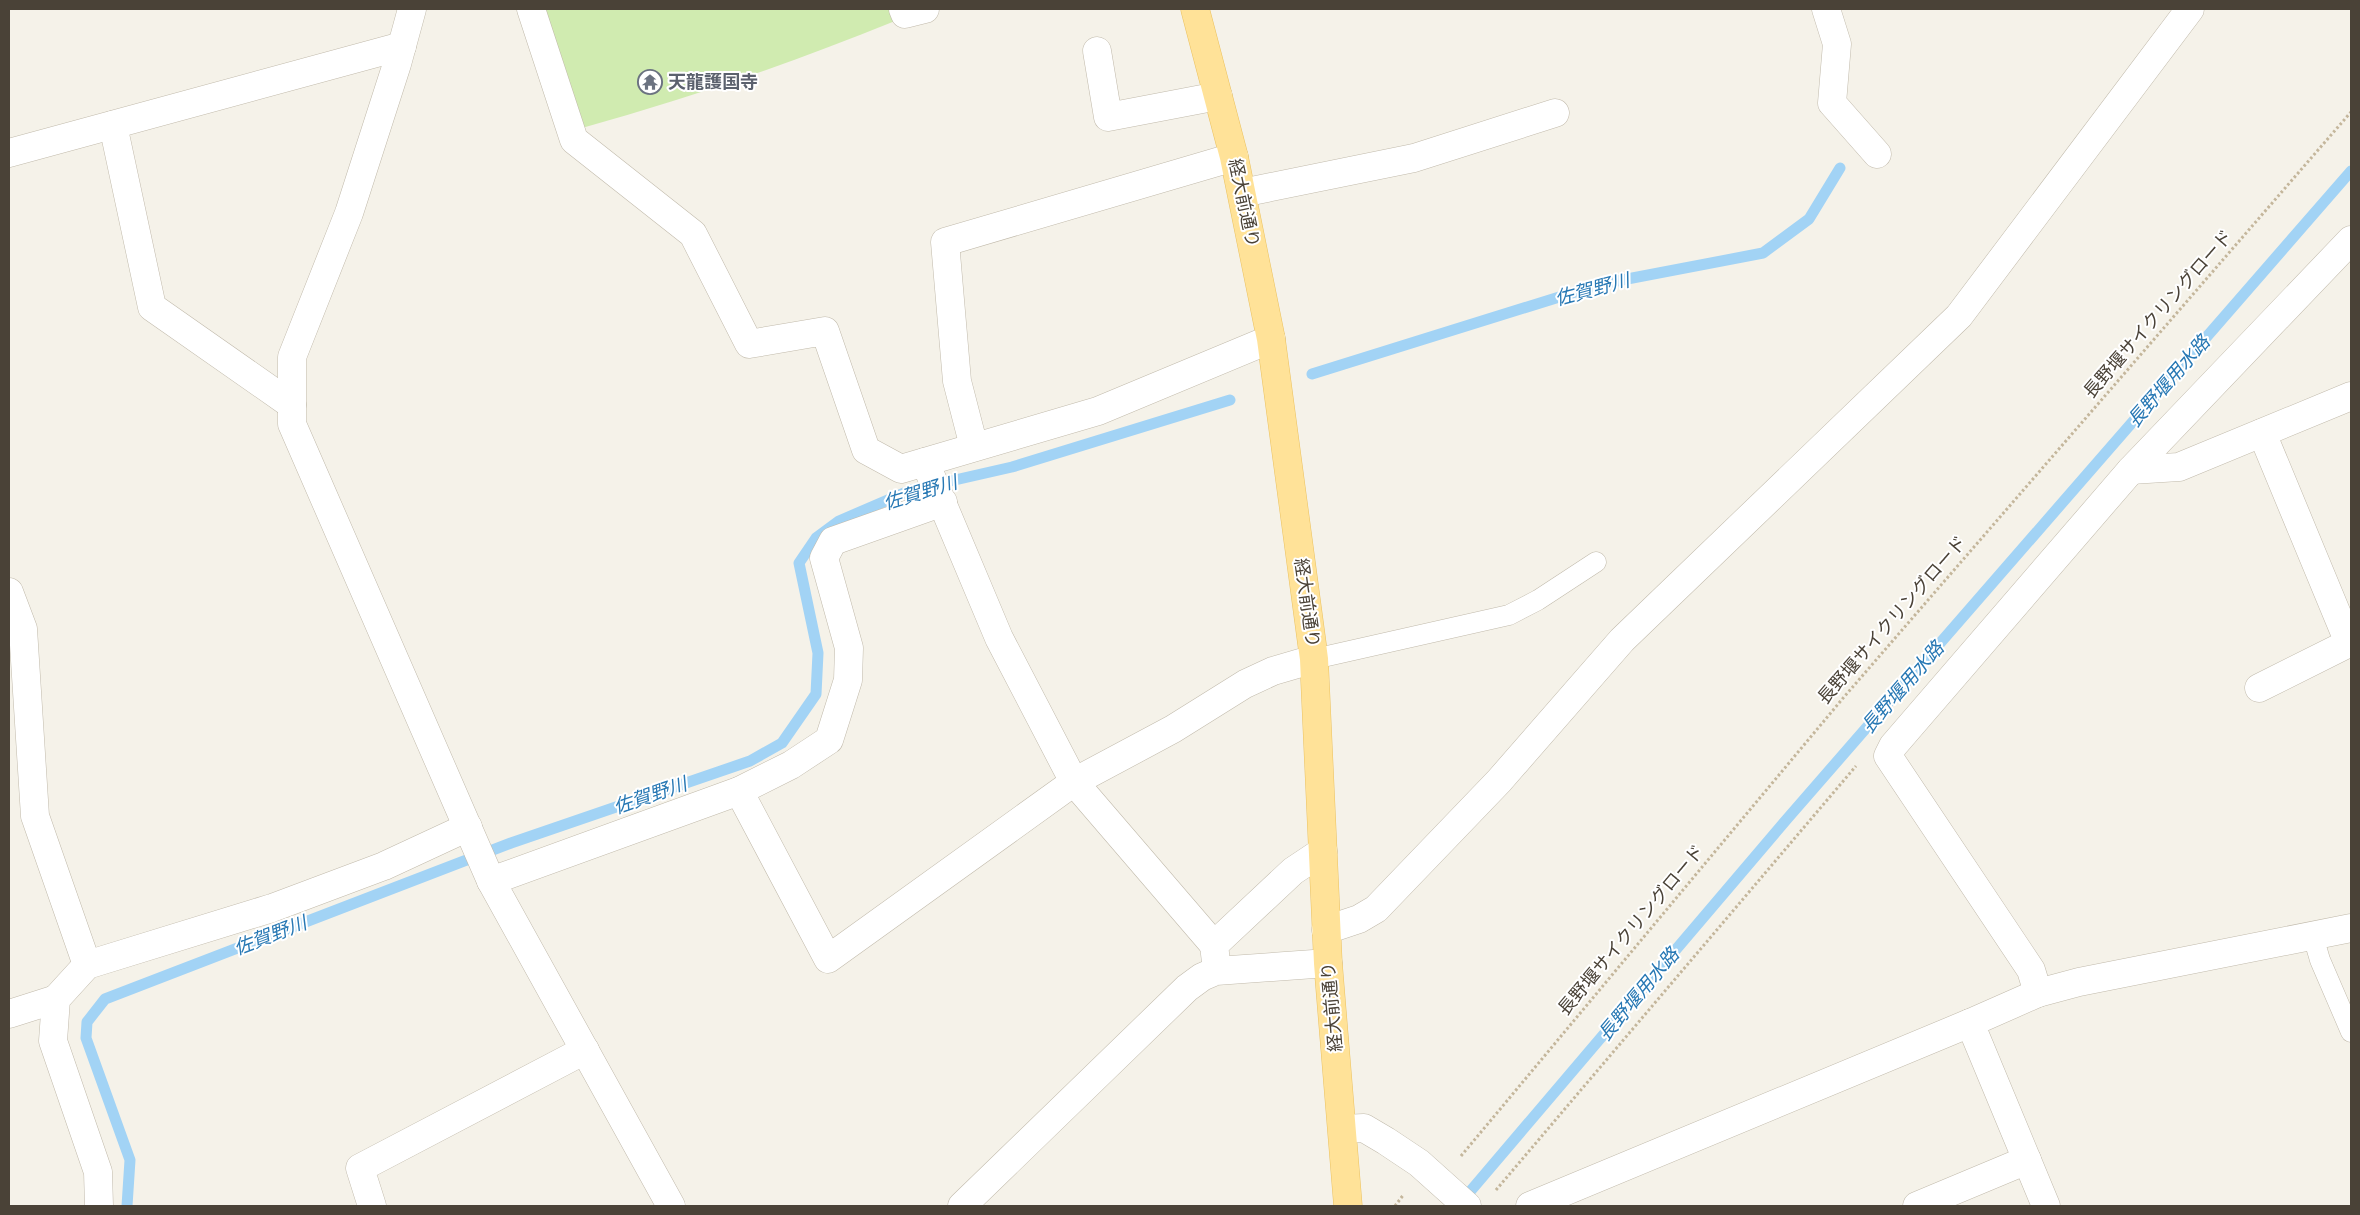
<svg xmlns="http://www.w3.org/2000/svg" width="2360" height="1215" font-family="Cabin,'Noto Sans JP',sans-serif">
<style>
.green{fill:#d0ebb0}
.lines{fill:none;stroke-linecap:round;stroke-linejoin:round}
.stream{stroke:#a2d3f5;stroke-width:11}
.service-casing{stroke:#c1baab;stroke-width:21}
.minor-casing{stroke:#c1baab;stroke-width:29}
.tertiary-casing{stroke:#c1baab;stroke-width:29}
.primary-casing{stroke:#ebc261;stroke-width:29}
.path{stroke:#c4b69b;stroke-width:3;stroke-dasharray:2.5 2.5;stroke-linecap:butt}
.service{stroke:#fff;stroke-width:20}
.minor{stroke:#fff;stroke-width:28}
.tertiary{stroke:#fff;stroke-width:28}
.primary{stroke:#ffe298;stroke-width:28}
.labels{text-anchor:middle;stroke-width:4;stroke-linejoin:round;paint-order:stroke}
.worship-label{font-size:18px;font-weight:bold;fill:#5b616d;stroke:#fff;text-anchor:start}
.street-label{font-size:18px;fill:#4a4237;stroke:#fff}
.water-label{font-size:19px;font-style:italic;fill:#2778b4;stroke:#fff}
</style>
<rect width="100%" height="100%" fill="#f5f2e9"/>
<path class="green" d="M545 9H890L895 21C792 63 689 98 582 128Z"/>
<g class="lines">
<g class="stream">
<polyline points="1312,374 1601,284 1763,253 1809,219 1840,168"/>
<polyline points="1462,1201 1787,819 2351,171"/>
<polyline points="127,1206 130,1160 86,1038 87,1022 105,999 511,843 750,761 782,743 816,694 818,653 799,563 816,538 839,521 911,490 1012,467 1230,400"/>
</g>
<defs>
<g id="service">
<polyline points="1314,659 1509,615 1538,600 1596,562"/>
<polyline points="2313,936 2320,960 2351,1032"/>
</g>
<g id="minor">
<polyline points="412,9 397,64 349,213 292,357 292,424 491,881 671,1206"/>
<polyline points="531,9 574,140 693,234 749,344 825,331 866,450 901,469 1098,411 1271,339"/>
<polyline points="903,9 905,14 925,9"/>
<polyline points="1826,9 1837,44 1832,103 1877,154"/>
<polyline points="1097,51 1108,117 1218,96"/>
<polyline points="113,125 152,307 292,405"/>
<polyline points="9,153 402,46"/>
<polyline points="1242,193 1414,158 1555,113"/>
<polyline points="974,447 957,381 945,242 1234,157"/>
<polyline points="925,462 999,638 1074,782 1214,945"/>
<polyline points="9,592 23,629 35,816 87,965"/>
<polyline points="2259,688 2349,643 2262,433"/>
<polyline points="739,791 828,959 1074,782 1173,729 1245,684 1273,671 1314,659"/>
<polyline points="491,881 739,791 791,765 829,740 848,680 849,648 824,558 833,541 943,502"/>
<polyline points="1326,930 1359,919 1376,909 1499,781 1622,640 1959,316 2190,9"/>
<polyline points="1216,962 1214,945 1293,871 1323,851"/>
<polyline points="2038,993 2031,970 1888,756 1893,746 2131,470 2351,240"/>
<polyline points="9,1014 56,999"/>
<polyline points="1343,1129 1364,1128 1386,1141 1419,1163 1467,1206"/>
<polyline points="99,1206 98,1172 53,1041 56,999 87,965 272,908 384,866 468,827"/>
<polyline points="372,1206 360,1168 585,1050"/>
<polyline points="962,1206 1187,988 1202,977 1216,971 1328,963"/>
<polyline points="1530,1206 1970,1023"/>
<polyline points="1917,1206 2027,1160"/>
</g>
<g id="tertiary">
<polyline points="2131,470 2179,467 2351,396"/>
<polyline points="2046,1206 1970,1023 2038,993 2079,982 2351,928"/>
</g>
<polyline id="primary" points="1195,9 1234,157 1271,339 1314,659 1328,963 1348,1206"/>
</defs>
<use href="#service" class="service-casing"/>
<use href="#minor" class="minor-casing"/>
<use href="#tertiary" class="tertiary-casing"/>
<use href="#primary" class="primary-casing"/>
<g class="path">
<polyline points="1461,1156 1844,697 2351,112"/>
<polyline points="1496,1190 1856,766"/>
<polyline points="1395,1206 1404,1194"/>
</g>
<use href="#service" class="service"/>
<use href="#minor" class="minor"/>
<use href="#tertiary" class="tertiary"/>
<use href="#primary" class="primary"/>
</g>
<defs>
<symbol id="temple-ring" viewBox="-11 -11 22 22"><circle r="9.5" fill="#fff" stroke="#6b7280" stroke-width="1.5"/><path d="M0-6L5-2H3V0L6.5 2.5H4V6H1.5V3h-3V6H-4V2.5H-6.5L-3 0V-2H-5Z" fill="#6b7280"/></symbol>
</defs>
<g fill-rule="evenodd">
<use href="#temple-ring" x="636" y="68" width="28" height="28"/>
</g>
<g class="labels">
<g class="worship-label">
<text x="668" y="88">天龍護国寺</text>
</g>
<g class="street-label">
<text transform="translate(1244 203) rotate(78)" y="6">経大前通り</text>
<text transform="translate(2158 314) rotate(-49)" y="6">長野堰サイクリングロード</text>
<text transform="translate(1307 603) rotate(82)" y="6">経大前通り</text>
<text transform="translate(1892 620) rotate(-49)" y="6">長野堰サイクリングロード</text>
<text transform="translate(1631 930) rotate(-50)" y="6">長野堰サイクリングロード</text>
<text transform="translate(1332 1007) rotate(-95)" y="6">経大前通り</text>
</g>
<g class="water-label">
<text transform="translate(1592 289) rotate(-15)" y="7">佐賀野川</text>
<text transform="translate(2168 381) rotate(-49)" y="7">長野堰用水路</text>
<text transform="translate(920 492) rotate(-17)" y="7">佐賀野川</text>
<text transform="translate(1902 687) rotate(-49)" y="7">長野堰用水路</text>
<text transform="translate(650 795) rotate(-19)" y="7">佐賀野川</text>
<text transform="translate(270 935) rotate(-21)" y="7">佐賀野川</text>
<text transform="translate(1638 994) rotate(-50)" y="7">長野堰用水路</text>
</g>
</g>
<rect width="2360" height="1215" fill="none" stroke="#4a4237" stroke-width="20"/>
</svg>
